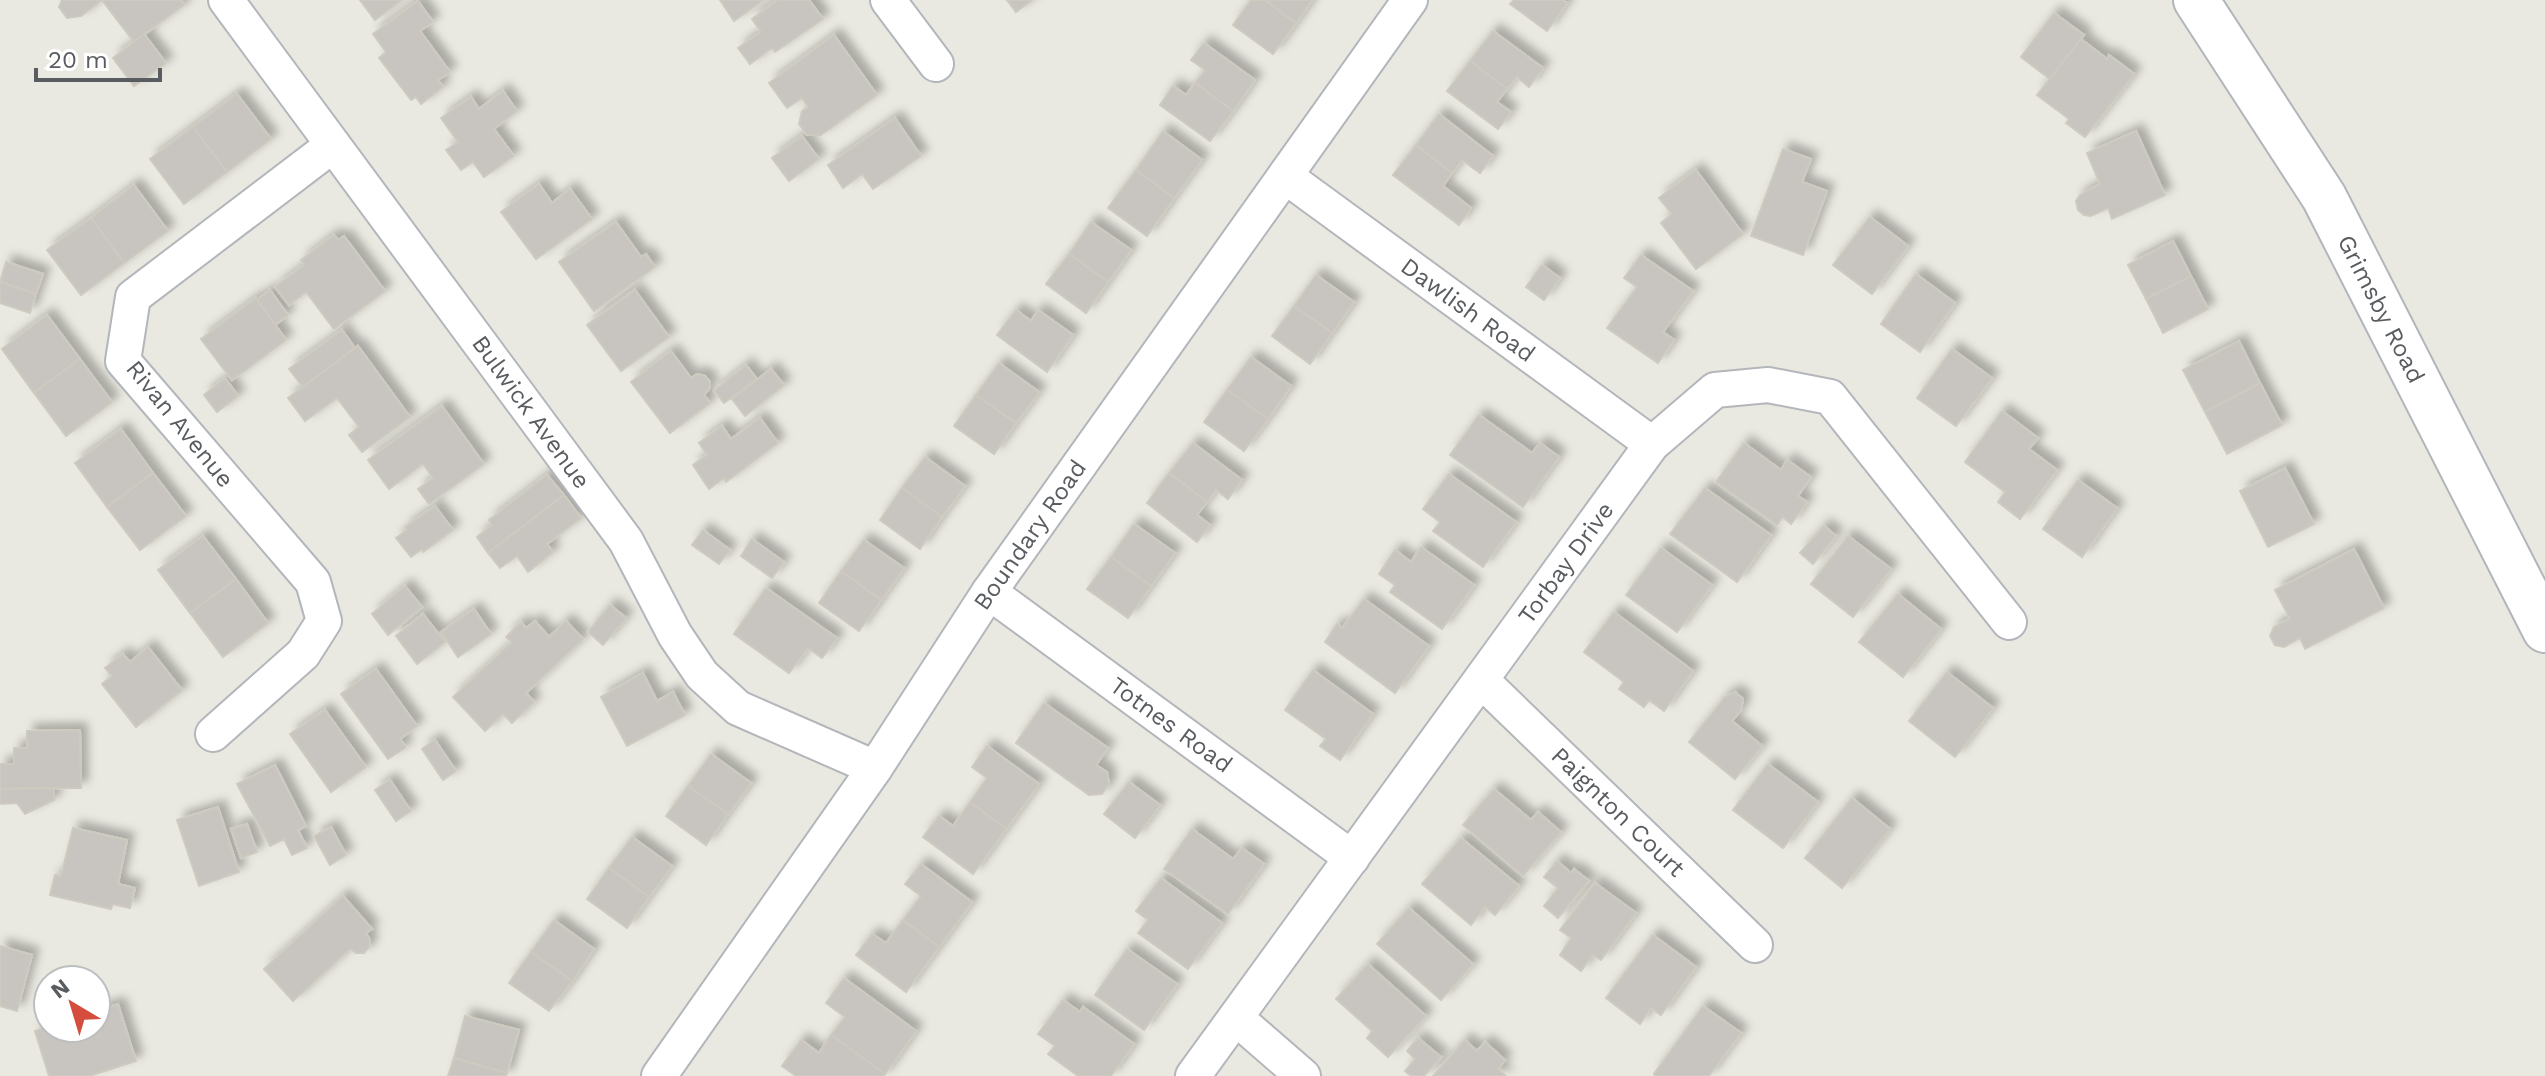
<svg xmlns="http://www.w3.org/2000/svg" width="2545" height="1076" font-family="'Work Sans',sans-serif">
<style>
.building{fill:#c8c5c0;stroke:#cecac0;stroke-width:2;filter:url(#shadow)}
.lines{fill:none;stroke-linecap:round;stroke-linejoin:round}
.minor-casing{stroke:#b3b6ba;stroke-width:38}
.secondary-casing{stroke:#b2b5ba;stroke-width:48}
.minor{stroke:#fff;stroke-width:34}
.secondary{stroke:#fff;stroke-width:44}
.labels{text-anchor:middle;stroke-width:6;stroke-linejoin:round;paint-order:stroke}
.street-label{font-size:24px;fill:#595c60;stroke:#fff}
</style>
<defs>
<filter id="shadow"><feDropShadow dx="7" dy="-7" stdDeviation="4" flood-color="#0004"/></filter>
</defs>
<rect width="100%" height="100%" fill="#eae9e1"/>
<g class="building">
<polygon points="62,0 102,0 81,16 67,18 59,7"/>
<polygon points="102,0 181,0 184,5 134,42"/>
<polygon points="360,0 402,0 375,20"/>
<polygon points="720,0 763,0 734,21"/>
<polygon points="778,0 809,0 823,19 775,52 772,48 750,64 738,48 761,32 752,19"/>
<polygon points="1007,0 1032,0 1016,12"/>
<polygon points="1251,0 1265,0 1296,23 1273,54 1233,25"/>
<polygon points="1265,0 1312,0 1296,23"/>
<polygon points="1514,0 1562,0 1567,3 1547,31 1510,4"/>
<polygon points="418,1 433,22 420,31 450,72 438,80 443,87 421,104 416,97 411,100 379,58 386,52 373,34"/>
<polygon points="2054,13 2084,35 2050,79 2021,57"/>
<polygon points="1493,31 1543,68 1529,87 1517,77 1507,89 1470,61"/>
<polygon points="144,34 166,63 134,86 113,58"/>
<polygon points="834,35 877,95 821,135 807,135 799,124 802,111 808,107 802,98 787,108 769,83"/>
<polygon points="2081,39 2107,59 2109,55 2134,74 2085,137 2066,123 2069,119 2037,95"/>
<polygon points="1204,43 1255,80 1233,111 1195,83 1205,70 1191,60"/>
<polygon points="1470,61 1507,89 1497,102 1511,112 1498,129 1447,91"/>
<polygon points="1195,83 1233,111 1210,141 1160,105 1173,86 1186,95"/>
<polygon points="503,91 517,111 494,129 514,156 484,177 473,162 461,170 446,150 458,142 441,118 471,97 479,109"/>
<polygon points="237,94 271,139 227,172 193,127"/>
<polygon points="1439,114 1493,156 1480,173 1462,160 1452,173 1416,145"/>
<polygon points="895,118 921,156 873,189 862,174 843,188 828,165"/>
<polygon points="193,127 227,172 184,204 150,159"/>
<polygon points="1163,131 1202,160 1174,198 1136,170"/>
<polygon points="2136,131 2165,195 2112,219 2108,208 2091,216 2084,215 2078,210 2076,201 2080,195 2100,184 2087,153"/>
<polygon points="802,136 819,159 789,181 772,158"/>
<polygon points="1416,145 1452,173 1443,186 1471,208 1459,225 1393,175"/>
<polygon points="1783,149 1811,159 1802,182 1827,191 1803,255 1751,236"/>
<polygon points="1136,170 1174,198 1147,236 1108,208"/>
<polygon points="1696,170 1743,234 1696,269 1661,223 1672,214 1659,198"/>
<polygon points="539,184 552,203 570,189 592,219 536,259 501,212"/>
<polygon points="134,185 168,231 124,263 91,218"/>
<polygon points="1870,217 1908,246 1872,294 1833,265"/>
<polygon points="91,218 124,263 81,295 47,250"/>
<polygon points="616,222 641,257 646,254 655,267 594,311 559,262"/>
<polygon points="1091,222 1131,250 1108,282 1069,254"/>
<polygon points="334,235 338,240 344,236 385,291 334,329 306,292 289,305 275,287 304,265 301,260"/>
<polygon points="2173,241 2191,276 2146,299 2128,265"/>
<polygon points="1069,254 1108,282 1086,313 1046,284"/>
<polygon points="1641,255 1693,291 1663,332 1674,340 1658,363 1607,328 1637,287 1624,278"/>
<polygon points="6,262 43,274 36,294 0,282"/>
<polygon points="1542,265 1560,278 1544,300 1526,287"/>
<polygon points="1916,274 1955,303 1920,352 1881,324"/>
<polygon points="1316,275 1354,302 1332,333 1294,306"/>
<polygon points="2191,276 2208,309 2163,333 2146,299"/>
<polygon points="0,282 36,294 30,313 0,303"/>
<polygon points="270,290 288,315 275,325 257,300"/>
<polygon points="635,290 669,337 621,371 587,325"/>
<polygon points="256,298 286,340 232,380 201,339"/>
<polygon points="1294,306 1332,333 1310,364 1272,336"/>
<polygon points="1016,310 1031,321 1038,310 1073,335 1047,372 997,335"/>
<polygon points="47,315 80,359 34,393 2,349"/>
<polygon points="342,330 355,348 303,387 289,369"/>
<polygon points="2239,341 2260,383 2205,412 2183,370"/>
<polygon points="358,346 410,417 362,452 349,435 359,427 337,398 305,421 288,398"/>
<polygon points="1952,349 1992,378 1956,426 1917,398"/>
<polygon points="671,351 691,378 697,374 705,376 710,382 709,389 704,395 710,403 670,433 631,382"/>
<polygon points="1251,357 1291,386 1268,419 1227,390"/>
<polygon points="80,359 112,402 66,436 34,393"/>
<polygon points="999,363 1039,392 1016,423 976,395"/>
<polygon points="746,365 757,379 724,403 714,391"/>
<polygon points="771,369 784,385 745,416 732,399"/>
<polygon points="225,378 238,396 217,412 204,395"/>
<polygon points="2260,383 2282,425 2227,454 2205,412"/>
<polygon points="1227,390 1268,419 1244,451 1204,422"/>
<polygon points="976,395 1016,423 994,454 954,426"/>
<polygon points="442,406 484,464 429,504 418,489 433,478 423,464 389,489 368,460"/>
<polygon points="2002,411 2038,438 2029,449 2057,470 2020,519 1998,502 2005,492 1965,462"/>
<polygon points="1479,415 1532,453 1540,443 1559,457 1523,507 1450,455"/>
<polygon points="760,418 778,443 726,482 724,478 709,489 693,465 707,455 699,443 722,426 731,439"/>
<polygon points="121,429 153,473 107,507 75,463"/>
<polygon points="1193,443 1242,480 1228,499 1216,490 1207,502 1169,473"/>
<polygon points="1744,443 1781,470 1787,460 1811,477 1798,496 1807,502 1791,524 1783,517 1777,525 1716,482"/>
<polygon points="925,457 965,486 942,517 902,488"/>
<polygon points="2285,468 2314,524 2268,547 2240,491"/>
<polygon points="153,473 186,516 140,550 107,507"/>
<polygon points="1169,473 1207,502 1197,515 1210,525 1197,542 1147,503"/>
<polygon points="1449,474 1516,522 1483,567 1433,531 1440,522 1423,509"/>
<polygon points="547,475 564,495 488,553 477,537 492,525 489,520"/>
<polygon points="2078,480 2117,508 2082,557 2043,529"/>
<polygon points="902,488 942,517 920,549 880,520"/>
<polygon points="1705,488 1771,535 1737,582 1670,534"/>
<polygon points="564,495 581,518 547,544 553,552 528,572 517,556 500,568 488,553"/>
<polygon points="435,506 453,530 423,552 422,549 411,557 396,538 407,530 405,527"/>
<polygon points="1134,524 1175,553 1151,586 1111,557"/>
<polygon points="1824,526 1836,536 1813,564 1800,553"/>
<polygon points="703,530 730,550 719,564 692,545"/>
<polygon points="203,536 236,579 190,613 158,570"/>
<polygon points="1848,536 1891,569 1853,617 1811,584"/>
<polygon points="752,539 784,562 772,578 741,556"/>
<polygon points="864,540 904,568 881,600 841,571"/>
<polygon points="1421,547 1474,585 1442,629 1390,592 1395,585 1379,574 1395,550 1411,562"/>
<polygon points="1661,548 1712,585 1677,632 1626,595"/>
<polygon points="2354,549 2384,608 2305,649 2300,638 2284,647 2275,645 2270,636 2274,627 2290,619 2275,590"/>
<polygon points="1111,557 1151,586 1128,618 1087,589"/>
<polygon points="841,571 881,600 859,631 819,603"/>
<polygon points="236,579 268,623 223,657 190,613"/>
<polygon points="405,586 422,607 388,635 372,614"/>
<polygon points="766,588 837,638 822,658 808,648 789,673 734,634"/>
<polygon points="1898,594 1941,629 1903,677 1859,642"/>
<polygon points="1364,599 1429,646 1395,693 1325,642 1337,624 1342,628"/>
<polygon points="610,605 626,618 603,645 588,632"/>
<polygon points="474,609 491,634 458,657 441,632"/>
<polygon points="1614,612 1693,671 1664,711 1649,700 1644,707 1619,689 1624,682 1584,652"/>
<polygon points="423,614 445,642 417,664 396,636"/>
<polygon points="535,621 549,637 566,621 583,639 526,693 534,702 512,723 503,714 485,731 453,697 512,642 506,637 521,622 526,628"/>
<polygon points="148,647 182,690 136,727 102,684 112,676 105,668 123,654 130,662"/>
<polygon points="376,669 417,726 400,739 406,747 388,759 341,694"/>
<polygon points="1313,670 1373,714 1340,760 1320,746 1326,739 1285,710"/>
<polygon points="1947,672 1993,708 1955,757 1909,721"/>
<polygon points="643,673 657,701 673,692 685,715 627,746 601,697"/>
<polygon points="1735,692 1743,699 1741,710 1732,721 1762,746 1735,779 1689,742 1725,697"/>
<polygon points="1044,703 1108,748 1096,765 1107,772 1109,784 1102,794 1089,795 1016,743"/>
<polygon points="325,710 366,767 331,792 290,734"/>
<polygon points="80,730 81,788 0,789 0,764 14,764 14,748 27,748 27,731"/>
<polygon points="435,740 456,771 443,780 422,749"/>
<polygon points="987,746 1039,784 1006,829 970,802 987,778 972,767"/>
<polygon points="711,754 751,783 728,814 688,786"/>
<polygon points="1768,764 1818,802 1783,848 1733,810"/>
<polygon points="275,765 306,826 298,830 307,848 292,855 284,839 270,846 237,784"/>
<polygon points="390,780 411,811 396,821 375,790"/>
<polygon points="1129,782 1160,805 1135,838 1104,814"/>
<polygon points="688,786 728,814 706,845 666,816"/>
<polygon points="54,788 54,800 25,814 17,803 0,804 0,789"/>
<polygon points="1494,789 1531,820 1538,812 1561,832 1523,876 1463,825"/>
<polygon points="1852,798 1890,829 1842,888 1805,858"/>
<polygon points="970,802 1006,829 973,874 923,837 939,816 953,826"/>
<polygon points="218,807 239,872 199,886 177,820"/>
<polygon points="247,824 257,852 241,858 231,829"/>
<polygon points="331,827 346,855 330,865 314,836"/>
<polygon points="73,828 127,840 118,884 135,888 130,908 113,904 111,909 50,895 55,875 61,876"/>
<polygon points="1192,829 1233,859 1242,848 1264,864 1228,914 1164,869"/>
<polygon points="632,837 672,866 649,897 609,868"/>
<polygon points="1461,838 1519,886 1495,915 1485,907 1471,925 1422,884"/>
<polygon points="1557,861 1571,873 1574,869 1589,881 1558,918 1544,906 1558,888 1544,877"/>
<polygon points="921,864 972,902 939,947 903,920 921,896 905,884"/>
<polygon points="609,868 649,897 627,928 587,899"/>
<polygon points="1161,878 1222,923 1188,969 1138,933 1148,920 1136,911"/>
<polygon points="1595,883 1636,913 1601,960 1593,955 1581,971 1560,955 1571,938 1560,930"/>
<polygon points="343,896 372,929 366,933 370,940 369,947 364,953 356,953 350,949 293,1001 264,969"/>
<polygon points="1409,908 1473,964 1441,1000 1377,944"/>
<polygon points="554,920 594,949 572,981 531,952"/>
<polygon points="903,920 939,947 906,992 856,955 872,934 886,943"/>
<polygon points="1653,935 1696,967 1661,1015 1651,1008 1640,1024 1606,998"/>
<polygon points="0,946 32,955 17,1011 0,1006"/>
<polygon points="1127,949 1177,984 1144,1030 1095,995"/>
<polygon points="531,952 572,981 549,1011 509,983"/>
<polygon points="1368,964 1426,1016 1388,1057 1367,1038 1372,1031 1336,999"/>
<polygon points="844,978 916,1031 885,1074 831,1035 845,1017 826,1003"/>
<polygon points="1063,1000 1080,1012 1083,1007 1134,1044 1111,1076 1078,1076 1048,1054 1055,1046 1038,1034"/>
<polygon points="118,1004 136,1061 89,1076 49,1076 35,1031 48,1026 96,1028 96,1011"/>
<polygon points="1703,1006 1741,1033 1709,1076 1656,1076 1654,1074"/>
<polygon points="465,1016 519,1030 507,1073 454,1058"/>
<polygon points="831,1035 885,1074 883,1076 796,1076 782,1066 801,1040 819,1053"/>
<polygon points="1418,1038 1441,1057 1424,1076 1411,1076 1405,1071 1415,1059 1407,1051"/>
<polygon points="1465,1040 1477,1051 1485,1042 1505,1060 1498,1069 1506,1076 1433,1076"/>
<polygon points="454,1058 507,1073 506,1076 448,1076"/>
</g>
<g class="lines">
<defs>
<g id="minor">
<polyline points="226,0 626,541 675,635 702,675 738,708 875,768"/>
<polyline points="888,0 936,64"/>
<polyline points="1285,176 1652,444"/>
<polyline points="989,592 1352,858"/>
<polyline points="1481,680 1755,945"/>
<polyline points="213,734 303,654 324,621 313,582 123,361 133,297 333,145"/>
<polyline points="1236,1018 1303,1076"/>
<polyline points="659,1076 875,768 989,592 1410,0"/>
<polyline points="1193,1076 1652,444 1715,390 1768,385 1830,397 2009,622"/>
</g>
<polyline id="secondary" points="2196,0 2324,197 2545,630"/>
</defs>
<use href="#minor" class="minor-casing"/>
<use href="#secondary" class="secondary-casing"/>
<use href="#minor" class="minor"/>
<use href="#secondary" class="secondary"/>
</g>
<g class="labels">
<g class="street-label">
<text transform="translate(2381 309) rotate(63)" y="8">Grimsby Road</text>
<text transform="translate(1468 310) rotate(36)" y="8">Dawlish Road</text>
<text transform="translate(531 412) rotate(54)" y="8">Bulwick Avenue</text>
<text transform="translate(180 424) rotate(51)" y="8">Rivan Avenue</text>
<text transform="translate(1030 535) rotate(-55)" y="8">Boundary Road</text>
<text transform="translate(1566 563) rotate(-54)" y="8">Torbay Drive</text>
<text transform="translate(1171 725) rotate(36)" y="8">Totnes Road</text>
<text transform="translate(1618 812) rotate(44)" y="8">Paignton Court</text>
</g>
</g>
<g transform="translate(72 1004) rotate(322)"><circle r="38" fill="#ffffff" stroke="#bdbebf" stroke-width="2"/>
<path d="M0-6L14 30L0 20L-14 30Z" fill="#d44d3d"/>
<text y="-12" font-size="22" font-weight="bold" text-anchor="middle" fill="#595c60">N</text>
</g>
<path d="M36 68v12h124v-12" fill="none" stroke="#595c60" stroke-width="4"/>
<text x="48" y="68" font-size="24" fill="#595c60" stroke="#ffffff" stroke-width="6" paint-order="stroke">20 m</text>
</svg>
